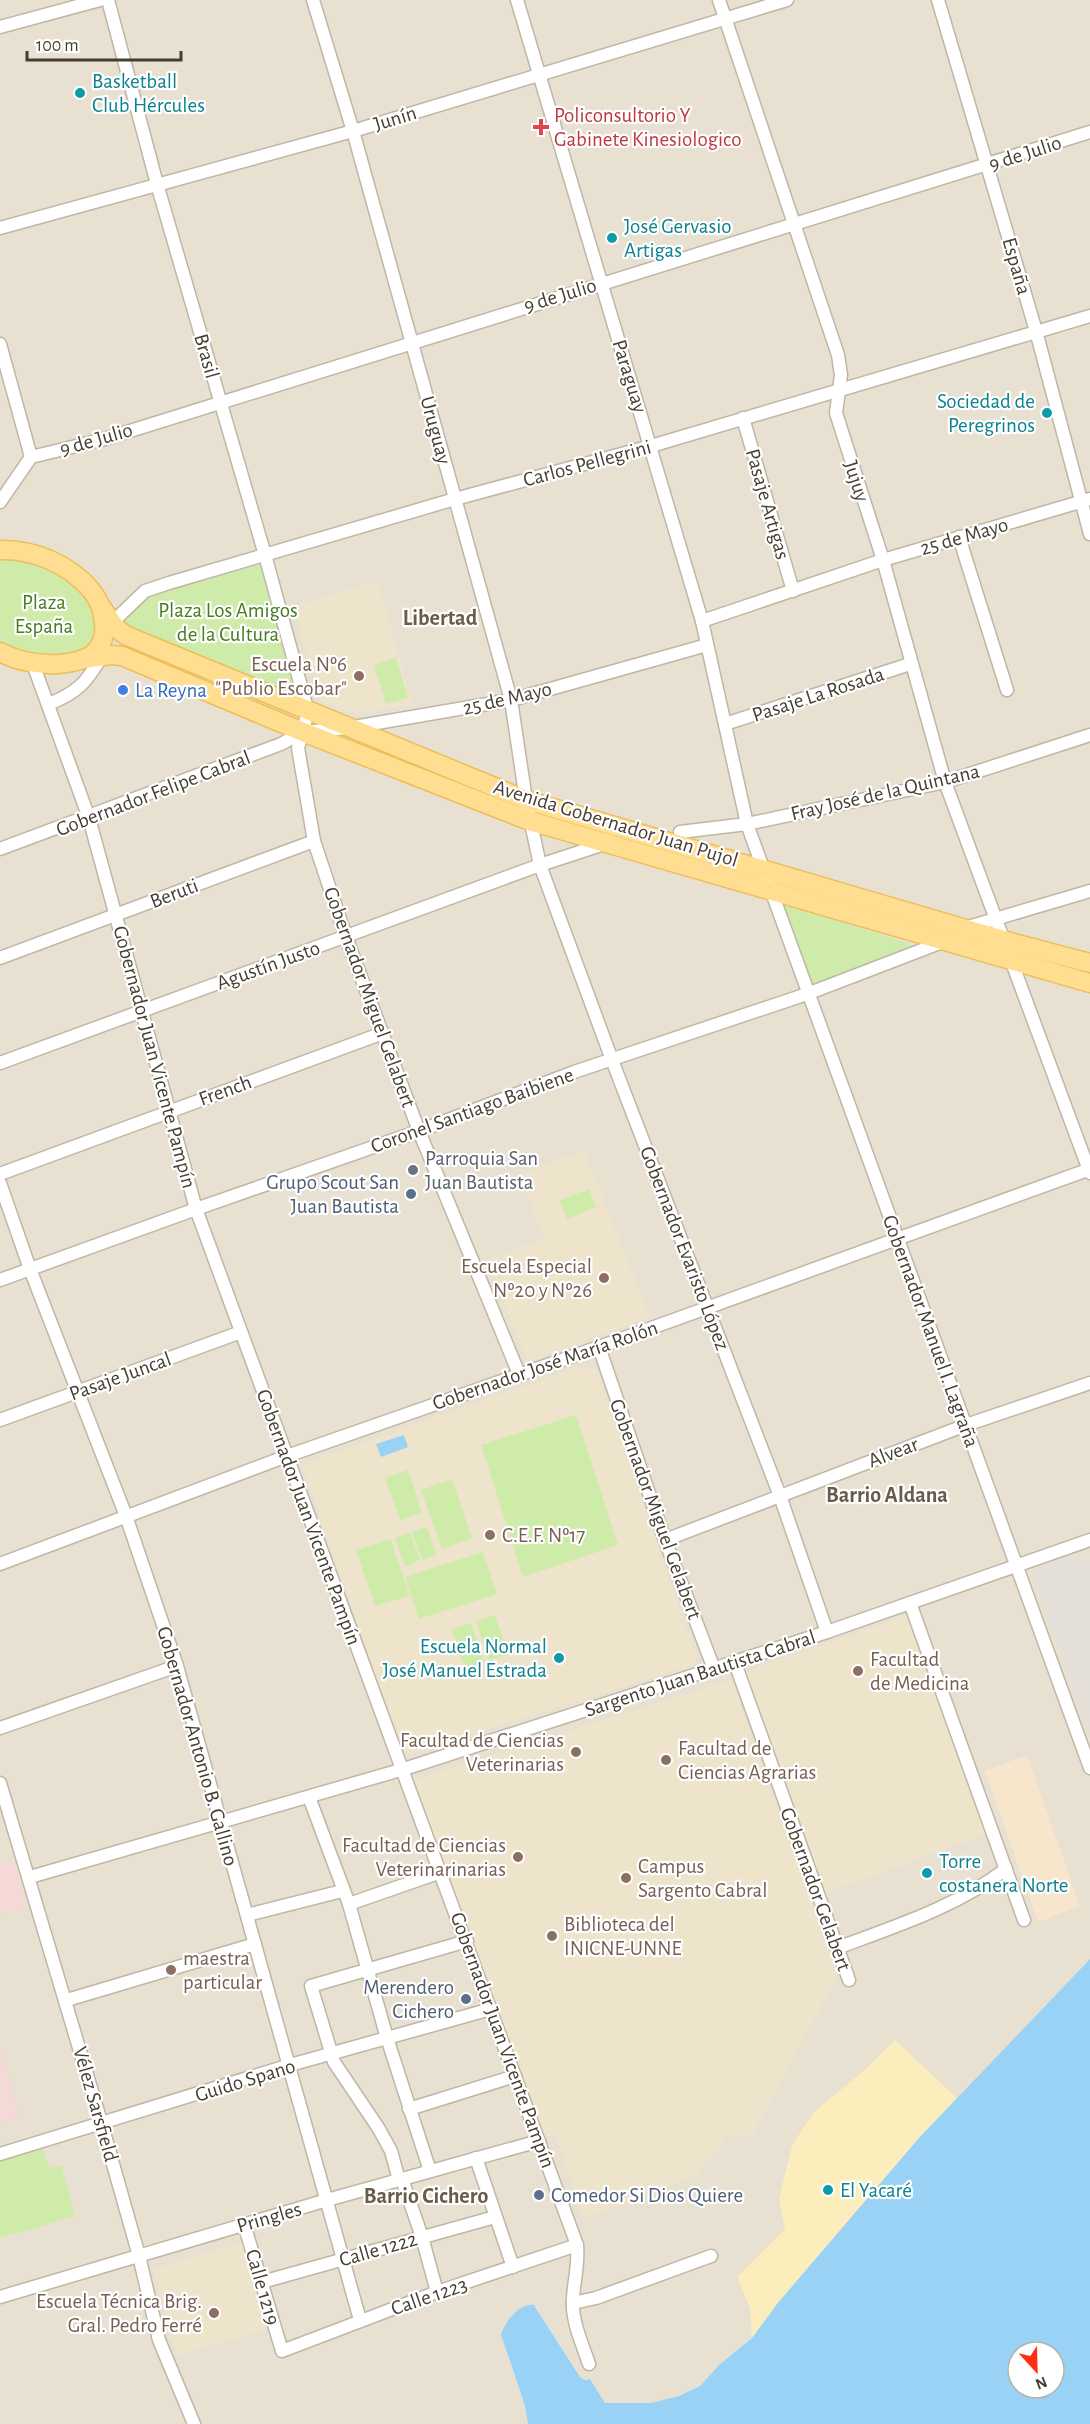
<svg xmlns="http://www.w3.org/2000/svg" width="1090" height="2424" font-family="'Alegreya Sans',sans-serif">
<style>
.residential{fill:#e8e0d1}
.commercial{fill:#f7e5cc}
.industrial{fill:#e5dfd9}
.education{fill:#eee4cc}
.medical{fill:#f5d9d6}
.green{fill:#ceeba9}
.sand{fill:#fbedbc}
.water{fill:#9ad2f6;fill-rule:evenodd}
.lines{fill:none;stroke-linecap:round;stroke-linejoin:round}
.street-casing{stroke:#bfb6a6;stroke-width:15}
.primary-casing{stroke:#edbe58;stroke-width:21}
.street{stroke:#fff;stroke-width:12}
.primary{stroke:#ffde91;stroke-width:18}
.culture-dot{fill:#0f9aa8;stroke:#fff;stroke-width:2}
.health-dot{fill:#e0444e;stroke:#fff;stroke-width:2}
.education-dot{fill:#8d6e63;stroke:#fff;stroke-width:2}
.shop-dot{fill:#3f7fe0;stroke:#fff;stroke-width:2}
.worship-dot{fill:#6b7280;stroke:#fff;stroke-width:2}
.service-dot{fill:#5c6f8a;stroke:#fff;stroke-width:2}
.labels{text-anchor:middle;stroke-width:4.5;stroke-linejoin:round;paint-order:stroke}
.culture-label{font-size:21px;fill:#0d838f;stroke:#fff;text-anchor:start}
.health-label{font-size:21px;fill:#be3a42;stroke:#fff;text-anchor:start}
.street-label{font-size:21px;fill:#463e33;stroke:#fff}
.park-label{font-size:21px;fill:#457c22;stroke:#fff}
.education-label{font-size:21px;fill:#785e54;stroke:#fff;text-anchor:start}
.shop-label{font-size:21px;fill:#366cbe;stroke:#fff;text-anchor:start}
.worship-label{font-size:21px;fill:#5b616d;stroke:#fff;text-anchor:start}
.service-label{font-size:21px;fill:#4e5e75;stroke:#fff;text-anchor:end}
.neighbourhood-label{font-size:22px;font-weight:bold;fill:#695c4a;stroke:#fff}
</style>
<rect width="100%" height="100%" fill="#f3eee4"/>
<polygon class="residential" points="0,0 1090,0 1090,1959 919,2138 777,2304 752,2338 719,2365 700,2386 679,2396 651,2403 605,2403 590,2379 585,2380 580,2377 536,2307 524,2306 503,2328 506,2352 525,2406 528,2424 0,2424"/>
<polygon class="commercial" points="1027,1755 1080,1906 1038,1922 985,1771"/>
<polygon class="industrial" points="1073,1556 1084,1564 1090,1561 1090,1729 1031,1571"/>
<g class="education">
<polygon points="378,581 412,704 357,714 320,701 293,606"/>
<polygon points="584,1151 650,1317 528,1362 486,1260 544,1239 520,1174"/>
<polygon points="583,1365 596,1370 697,1658 693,1665 410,1754 402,1750 304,1471 308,1462"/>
<polygon points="907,1615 986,1834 826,1893 745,1672"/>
<polygon points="731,1680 837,1976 753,2134 728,2137 695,2176 584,2219 556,2135 544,2137 414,1780"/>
<polygon points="243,2242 268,2329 177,2355 153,2269"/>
</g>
<g class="medical">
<polygon points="14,1860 26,1907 0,1914 0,1864"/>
<polygon points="0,2047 20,2117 0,2123"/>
</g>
<g class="green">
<polygon points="0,555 48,565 92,600 97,635 85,650 53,659 0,647"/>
<polygon points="261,565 300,702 133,634 125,624 127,614 150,594"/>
<polygon points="396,658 408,698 386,704 374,665"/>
<polygon points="782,903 919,947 813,987"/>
<polygon points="589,1189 596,1207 567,1219 560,1200"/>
<polygon points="576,1415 618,1545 523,1577 481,1445"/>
<polygon points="408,1470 422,1513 400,1520 385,1478"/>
<polygon points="452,1479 472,1538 442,1549 421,1490"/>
<polygon points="427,1527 437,1555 422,1560 412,1532"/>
<polygon points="410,1533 420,1560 405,1566 395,1538"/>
<polygon points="391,1539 409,1596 375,1606 356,1550"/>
<polygon points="483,1552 497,1594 419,1619 405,1577"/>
<polygon points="495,1615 508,1654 489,1660 476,1621"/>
<polygon points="471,1623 484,1662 465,1668 452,1629"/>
<polygon points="42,2147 49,2168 61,2165 75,2216 0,2238 0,2160"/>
</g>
<polygon class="sand" points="895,2040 957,2098 919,2138 777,2304 752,2338 750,2308 737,2277 785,2229 779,2199 792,2145 814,2112 866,2069"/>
<g class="water">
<polygon points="404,1435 408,1447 381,1457 376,1444"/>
<path d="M1090 1959V2424H528L525 2406 501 2335C504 2323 519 2303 534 2305L580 2377 585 2380 590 2379 605 2403H651L679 2396 700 2386 719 2365 752 2338 777 2304 919 2138ZM1018 2352H1054V2388H1018Z"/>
</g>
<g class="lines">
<defs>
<g id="street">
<polyline points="108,0 157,184 265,555 308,712 298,748 314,841 346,937 419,1131 519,1374"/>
<polyline points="313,0 353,131 511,700 526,800 540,865 612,1060 780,1496 827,1632"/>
<polyline points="517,0 702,621 747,824 1090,1768"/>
<polyline points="719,0 838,355 841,375 836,413 883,560 945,782 1090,1173"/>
<polyline points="938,0 1036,331 1090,534"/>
<polyline points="0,27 100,0"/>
<polyline points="0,228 353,131 787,0"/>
<polyline points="0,344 31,457"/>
<polyline points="743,418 793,591"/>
<polyline points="31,457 101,440 1090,132"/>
<polyline points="0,502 31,457"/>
<polyline points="959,537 1007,690"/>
<polyline points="702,621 883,560 1090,499"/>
<polyline points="113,629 118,617 145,591 169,583 455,499 651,446 1090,316"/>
<path d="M33 664 89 818 196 1209 577 2245C579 2264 574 2280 573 2298 571 2320 582 2343 589 2364"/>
<path d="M49 704C78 692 86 683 102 656"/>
<polyline points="725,724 910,664"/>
<polyline points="680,832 747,824 945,782 1090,735"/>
<polyline points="0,849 281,744 303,732 348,728 511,700 707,645"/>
<polyline points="968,927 1090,891"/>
<polyline points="0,958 314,841"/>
<polyline points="0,1063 540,865 604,844"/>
<polyline points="0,1174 383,1033"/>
<polyline points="0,1183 30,1269 126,1516 177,1666 360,2320"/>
<polyline points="0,1280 196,1209 419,1131 574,1072 807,994 945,941"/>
<polyline points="599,1347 665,1540 714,1669"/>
<polyline points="0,1420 241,1332"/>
<polyline points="665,1540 966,1425 1090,1383"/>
<polyline points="0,1564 287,1456 599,1347 1090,1169"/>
<polyline points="910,1603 1024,1920"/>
<polyline points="735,1663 849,1980"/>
<polyline points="0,1728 177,1666"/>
<polyline points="0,1783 102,2125 139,2256 159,2340 194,2424"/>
<polyline points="309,1797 349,1904 387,2038 430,2171"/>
<polyline points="30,1877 404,1769 827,1632 1090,1540"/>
<polyline points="349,1904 441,1872"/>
<polyline points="247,1915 342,1891"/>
<path d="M837 1948C896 1926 956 1907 1006 1869"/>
<polyline points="67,2000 255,1944"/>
<polyline points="409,2109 515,2076"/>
<polyline points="0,2154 290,2065 491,2009"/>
<polyline points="476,2158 513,2267"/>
<polyline points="402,2179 422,2237 437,2292"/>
<polyline points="399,2180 391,2151 379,2129 334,2062 311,1986 467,1941"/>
<polyline points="244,2224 282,2351 437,2292 577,2245"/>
<polyline points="262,2282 495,2217"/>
<polyline points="0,2297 327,2200 539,2141"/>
<polyline points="573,2303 596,2298 711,2256"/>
</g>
<g id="primary">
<path d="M0 550C33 549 69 564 91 590 104 606 112 638 93 654 84 661 70 663 58 664 37 665 19 662 0 652"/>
<polyline points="100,605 115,627 125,635 526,800 1010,942 1090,963"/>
<polyline points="83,659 111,655 122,656 303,732 530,821 1090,983"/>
</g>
</defs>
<use href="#street" class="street-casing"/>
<use href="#primary" class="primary-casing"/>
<use href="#street" class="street"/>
<use href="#primary" class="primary"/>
</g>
<g class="culture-dot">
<circle cx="80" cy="93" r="6"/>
<circle cx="612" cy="238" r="6"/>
<circle cx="1047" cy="413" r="6"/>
<circle cx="559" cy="1658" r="6"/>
<circle cx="927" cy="1873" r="6"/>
<circle cx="828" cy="2190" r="6"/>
</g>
<path class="health-dot" d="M538 118h6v6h6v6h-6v6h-6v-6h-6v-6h6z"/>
<g class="education-dot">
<circle cx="359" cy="676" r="6"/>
<circle cx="604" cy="1278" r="6"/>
<circle cx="490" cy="1535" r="6"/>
<circle cx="858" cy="1671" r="6"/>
<circle cx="576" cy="1752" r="6"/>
<circle cx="666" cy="1760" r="6"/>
<circle cx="518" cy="1857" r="6"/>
<circle cx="626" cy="1878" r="6"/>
<circle cx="552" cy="1936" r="6"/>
<circle cx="171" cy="1970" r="6"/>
<circle cx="214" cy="2313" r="6"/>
</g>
<circle class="shop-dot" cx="123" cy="690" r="6"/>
<circle class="worship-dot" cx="413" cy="1170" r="6"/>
<g class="service-dot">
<circle cx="411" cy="1194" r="6"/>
<circle cx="466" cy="1999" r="6"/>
<circle cx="539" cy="2195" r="6"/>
</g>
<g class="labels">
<g class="culture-label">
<text x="92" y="88">Basketball<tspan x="92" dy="24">Club Hércules</tspan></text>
<text x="624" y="233">José Gervasio<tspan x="624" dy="24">Artigas</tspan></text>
<text x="1035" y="408" text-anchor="end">Sociedad de<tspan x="1035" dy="24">Peregrinos</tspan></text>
<text x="547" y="1653" text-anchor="end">Escuela Normal<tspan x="547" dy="24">José Manuel Estrada</tspan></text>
<text x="939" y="1868">Torre<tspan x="939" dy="24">costanera Norte</tspan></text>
<text x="840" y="2197">El Yacaré</text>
</g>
<g class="health-label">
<text x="554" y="122">Policonsultorio Y<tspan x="554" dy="24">Gabinete Kinesiologico</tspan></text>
</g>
<g class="street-label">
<text transform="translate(395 118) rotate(-17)" y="7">Junín</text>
<text transform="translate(1025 153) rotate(-18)" y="7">9 de Julio</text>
<text transform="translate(1017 266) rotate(74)" y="7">España</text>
<text transform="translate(560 295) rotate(-17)" y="7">9 de Julio</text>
<text transform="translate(207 356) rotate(74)" y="7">Brasil</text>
<text transform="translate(630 376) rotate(73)" y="7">Paraguay</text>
<text transform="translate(436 430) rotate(75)" y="7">Uruguay</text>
<text transform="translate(96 439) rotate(-16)" y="7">9 de Julio</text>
<text transform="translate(587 463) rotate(-15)" y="7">Carlos Pellegrini</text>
<text transform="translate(857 481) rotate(72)" y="7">Jujuy</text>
<text transform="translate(768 504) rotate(74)" y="7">Pasaje Artigas</text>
<text transform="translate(964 536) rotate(-16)" y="7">25 de Mayo</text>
<text transform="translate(818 694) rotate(-18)" y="7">Pasaje La Rosada</text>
<text transform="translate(507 698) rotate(-13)" y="7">25 de Mayo</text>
<text transform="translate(885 792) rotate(-13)" y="7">Fray José de la Quintana</text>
<text transform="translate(153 793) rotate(-21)" y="7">Gobernador Felipe Cabral</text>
<text transform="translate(616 823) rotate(17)" y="7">Avenida Gobernador Juan Pujol</text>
<text transform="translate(174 893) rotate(-21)" y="7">Beruti</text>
<text transform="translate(268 965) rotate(-20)" y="7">Agustín Justo</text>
<text transform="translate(370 997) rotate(70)" y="7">Gobernador Miguel Gelabert</text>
<text transform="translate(155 1057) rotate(75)" y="7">Gobernador Juan Vicente Pampín</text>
<text transform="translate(225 1090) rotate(-20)" y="7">French</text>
<text transform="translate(472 1110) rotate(-20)" y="7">Coronel Santiago Baibiene</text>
<text transform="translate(685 1248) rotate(69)" y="7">Gobernador Evaristo López</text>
<text transform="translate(931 1331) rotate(70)" y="7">Gobernador Manuel I. Lagraña</text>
<text transform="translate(545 1365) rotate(-19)" y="7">Gobernador José María Rolón</text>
<text transform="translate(120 1376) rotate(-20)" y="7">Pasaje Juncal</text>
<text transform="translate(893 1452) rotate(-21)" y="7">Alvear</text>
<text transform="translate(656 1509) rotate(70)" y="7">Gobernador Miguel Gelabert</text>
<text transform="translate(309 1517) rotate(70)" y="7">Gobernador Juan Vicente Pampín</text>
<text transform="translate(700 1673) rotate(-18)" y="7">Sargento Juan Bautista Cabral</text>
<text transform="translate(198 1746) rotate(74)" y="7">Gobernador Antonio B. Gallino</text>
<text transform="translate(816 1889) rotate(70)" y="7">Gobernador Gelabert</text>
<text transform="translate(503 2040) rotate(70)" y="7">Gobernador Juan Vicente Pampín</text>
<text transform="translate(245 2080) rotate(-17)" y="7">Guido Spano</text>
<text transform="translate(96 2104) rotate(74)" y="7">Vélez Sarsfield</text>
<text transform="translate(269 2217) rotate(-16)" y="7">Pringles</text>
<text transform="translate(378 2249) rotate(-16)" y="7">Calle 1222</text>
<text transform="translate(263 2287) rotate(74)" y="7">Calle 1219</text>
<text transform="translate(429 2296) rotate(-19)" y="7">Calle 1223</text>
</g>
<g class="park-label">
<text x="44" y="609">Plaza<tspan x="44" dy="24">España</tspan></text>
<text x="228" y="617">Plaza Los Amigos<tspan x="228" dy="24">de la Cultura</tspan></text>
</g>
<g class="education-label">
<text x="347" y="671" text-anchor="end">Escuela Nº6<tspan x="347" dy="24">"Publio Escobar"</tspan></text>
<text x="592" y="1273" text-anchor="end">Escuela Especial<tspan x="592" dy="24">Nº20 y Nº26</tspan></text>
<text x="502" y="1542">C.E.F. Nº17</text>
<text x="870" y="1666">Facultad<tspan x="870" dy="24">de Medicina</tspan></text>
<text x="564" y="1747" text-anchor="end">Facultad de Ciencias<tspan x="564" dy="24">Veterinarias</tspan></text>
<text x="678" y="1755">Facultad de<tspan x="678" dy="24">Ciencias Agrarias</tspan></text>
<text x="506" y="1852" text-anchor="end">Facultad de Ciencias<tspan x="506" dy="24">Veterinarinarias</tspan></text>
<text x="638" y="1873">Campus<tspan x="638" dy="24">Sargento Cabral</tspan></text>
<text x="564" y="1931">Biblioteca del<tspan x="564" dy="24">INICNE-UNNE</tspan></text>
<text x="183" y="1965">maestra<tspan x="183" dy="24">particular</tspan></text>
<text x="202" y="2308" text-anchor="end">Escuela Técnica Brig.<tspan x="202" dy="24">Gral. Pedro Ferré</tspan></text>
</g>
<g class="shop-label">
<text x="135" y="697">La Reyna</text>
</g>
<g class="worship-label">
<text x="425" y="1165">Parroquia San<tspan x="425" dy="24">Juan Bautista</tspan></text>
</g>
<g class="service-label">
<text x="399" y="1189">Grupo Scout San<tspan x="399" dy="24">Juan Bautista</tspan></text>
<text x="454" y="1994">Merendero<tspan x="454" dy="24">Cichero</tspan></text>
<text x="551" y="2202" text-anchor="start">Comedor Si Dios Quiere</text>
</g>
<g class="neighbourhood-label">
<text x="440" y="625">Libertad</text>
<text x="887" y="1502">Barrio Aldana</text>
<text x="426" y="2203">Barrio Cichero</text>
</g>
</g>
<g transform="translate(1036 2370) rotate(158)"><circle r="28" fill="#ffffff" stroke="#b5b2ad" stroke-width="1.5"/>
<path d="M0-4.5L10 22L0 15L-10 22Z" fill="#ff2f0f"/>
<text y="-9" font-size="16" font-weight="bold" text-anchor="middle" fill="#463e33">N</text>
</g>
<path d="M27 51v9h154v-9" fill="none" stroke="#463e33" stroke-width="3"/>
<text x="36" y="51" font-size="18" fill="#463e33" stroke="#ffffff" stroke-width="4.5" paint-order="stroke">100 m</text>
</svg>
